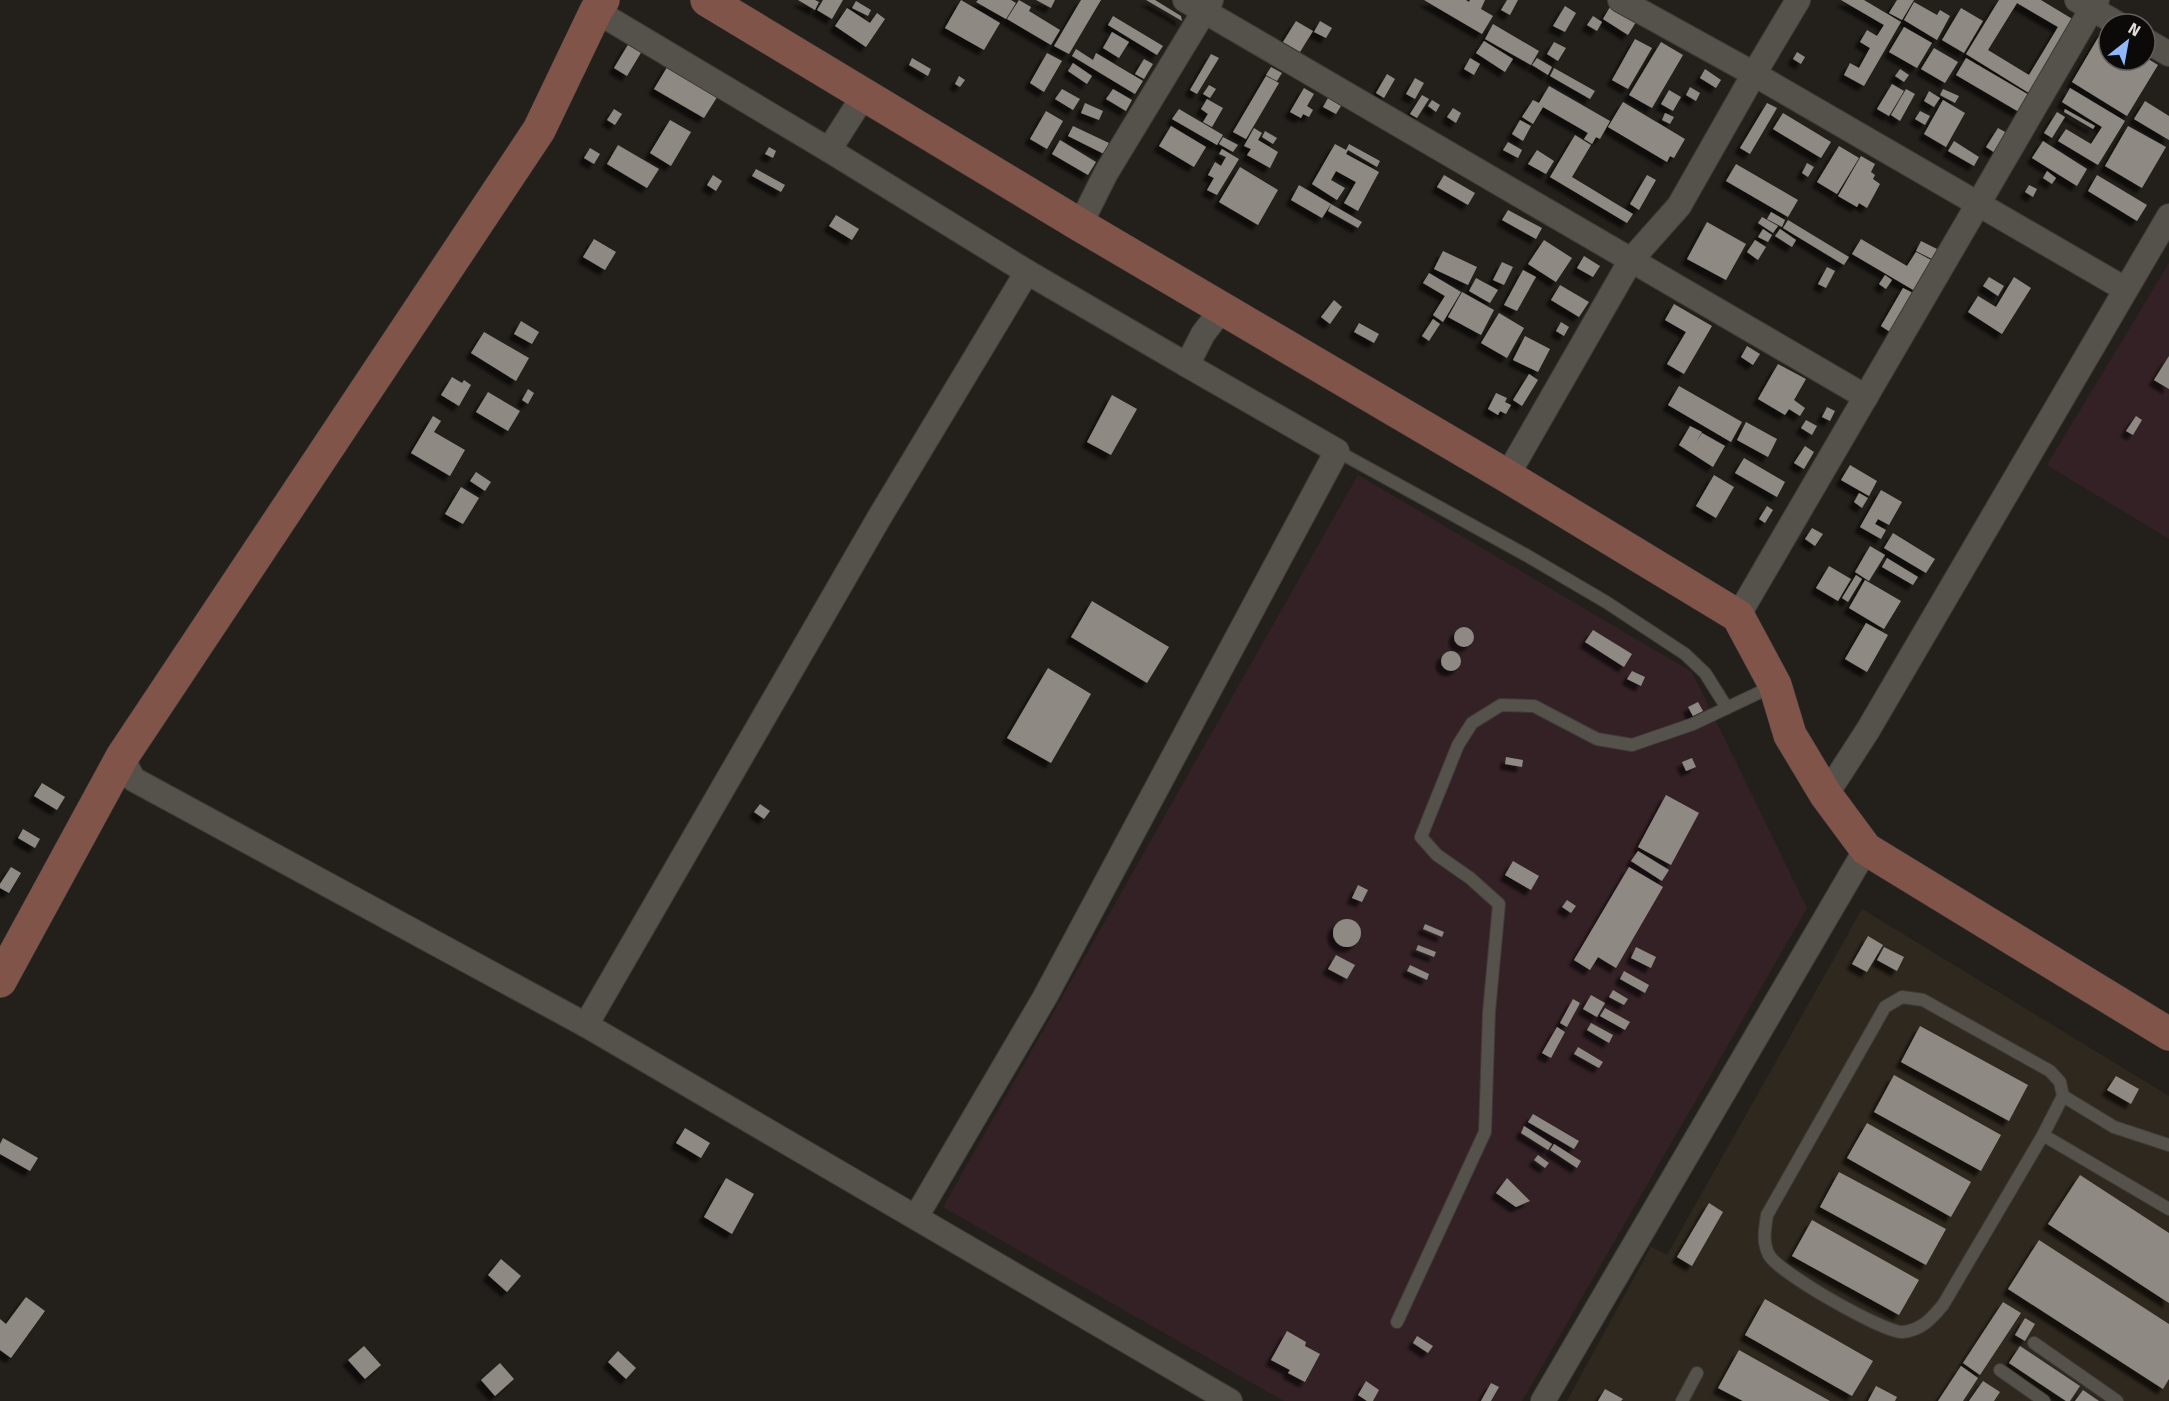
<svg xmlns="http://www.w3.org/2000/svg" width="2169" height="1401" font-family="'Fira Sans',sans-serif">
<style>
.built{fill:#2f281e}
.industrial{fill:#342126}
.building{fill:#8e8a83;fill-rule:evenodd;filter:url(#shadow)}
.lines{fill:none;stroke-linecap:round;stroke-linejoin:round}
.lane-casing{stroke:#3f3b38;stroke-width:14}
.street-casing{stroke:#3f3b38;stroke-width:26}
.secondary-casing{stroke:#3f3b38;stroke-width:34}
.lane{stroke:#55514b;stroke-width:12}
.street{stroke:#55514b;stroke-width:24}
.secondary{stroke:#815449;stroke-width:33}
</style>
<defs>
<filter id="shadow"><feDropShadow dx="-5.5" dy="5.5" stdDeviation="1.5" flood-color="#0009"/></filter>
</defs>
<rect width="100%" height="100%" fill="#23201b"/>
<polygon class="built" points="1862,909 2169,1096 2169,1401 1567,1401 1651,1247 1667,1255"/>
<g class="industrial">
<polygon points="2169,263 2169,539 2047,465"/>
<polygon points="1358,475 1692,672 1807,908 1522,1401 1284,1401 943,1207"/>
</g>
<g class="building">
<polygon points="798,0 815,0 819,2 815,10"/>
<polygon points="823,0 843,0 832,19 817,10"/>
<polygon points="961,0 1000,23 984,50 945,28"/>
<polygon points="978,0 1011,0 1016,3 1006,19 976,2"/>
<polygon points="1019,0 1031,7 1029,11 1060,30 1051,45 1007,19"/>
<polygon points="1036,0 1055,0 1051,8"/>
<polygon points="1081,0 1101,0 1069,54 1054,46"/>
<polygon points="1146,0 1155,0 1181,16 1182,21"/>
<polygon points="1424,0 1466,0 1469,2 1470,0 1485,0 1481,9 1493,16 1482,34"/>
<polygon points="1507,0 1518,0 1510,15 1501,10"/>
<polygon points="1841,0 1864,0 1901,22 1864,86 1844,75 1850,63 1859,68 1870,48 1860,42 1867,30 1877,36 1884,25"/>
<polygon points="1897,0 1914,0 1902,20 1889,13"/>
<path d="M1999 0H2041L2074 20 2029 93 1966 54ZM2017 3 2058 27 2029 75 1988 50Z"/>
<polygon points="856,1 871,10 868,16 852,8"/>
<polygon points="1914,2 1937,15 1940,10 1950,16 1937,40 1904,20"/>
<polygon points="1565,6 1576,13 1565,32 1553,26"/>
<polygon points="1610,7 1636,22 1628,35 1603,19"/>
<polygon points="847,8 870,23 877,13 885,19 866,47 835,26"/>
<polygon points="1961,8 1983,21 1964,53 1942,40"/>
<polygon points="1113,16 1163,46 1157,55 1108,25"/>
<polygon points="1593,16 1602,22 1597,31 1587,25"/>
<polygon points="1296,21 1313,31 1300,52 1283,42"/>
<polygon points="1320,21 1332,28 1326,38 1314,32"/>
<polygon points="1493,24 1539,51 1531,65 1485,39"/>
<polygon points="1904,27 1932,43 1917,68 1889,52"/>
<polygon points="2102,31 2109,35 2109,60 2145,60 2145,57 2158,65 2127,116 2072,82"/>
<polygon points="1112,32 1129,42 1119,58 1103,48"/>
<polygon points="1635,39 1652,48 1628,89 1612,80"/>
<polygon points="1484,41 1513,59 1505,72 1476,53"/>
<polygon points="1554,42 1566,48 1558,61 1547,54"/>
<polygon points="1661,42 1683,55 1652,108 1629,95"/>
<polygon points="629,43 642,51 627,76 614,68"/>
<polygon points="1934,48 1958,62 1945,83 1921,69"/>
<polygon points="1076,49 1093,60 1096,53 1143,81 1135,94 1072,56"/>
<polygon points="1797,52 1805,57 1801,64 1793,59"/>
<polygon points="1047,53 1062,61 1044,92 1030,83"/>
<polygon points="1211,54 1219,58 1197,94 1190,90"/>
<polygon points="912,58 931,69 928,76 909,65"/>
<polygon points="1470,58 1480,64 1474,75 1464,69"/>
<polygon points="1537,58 1552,67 1548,75 1532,65"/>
<polygon points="1966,58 2029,95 2019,112 1956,75"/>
<polygon points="1144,59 1153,64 1144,79 1135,74"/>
<polygon points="1073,63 1092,76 1087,84 1068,71"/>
<polygon points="669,64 719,94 704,118 654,89"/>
<polygon points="1271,67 1282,73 1277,81 1266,75"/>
<polygon points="1554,68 1595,91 1590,99 1550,76"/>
<polygon points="1705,69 1721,80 1716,88 1700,78"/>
<polygon points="1900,69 1909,75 1904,82 1895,76"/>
<polygon points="1387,74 1395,79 1384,98 1376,93"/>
<polygon points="959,76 965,80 960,87 955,84"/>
<polygon points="1266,76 1279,83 1246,139 1233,132"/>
<polygon points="1415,78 1424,83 1415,99 1406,94"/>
<polygon points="1892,84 1904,91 1889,116 1877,109"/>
<polygon points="1209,85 1216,89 1210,98 1203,94"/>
<polygon points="1549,86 1610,121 1600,139 1596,137 1592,144 1584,139 1588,133 1543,107 1533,124 1522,117 1533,100 1539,103"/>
<polygon points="1690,87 1700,93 1696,101 1686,95"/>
<polygon points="1304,88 1314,94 1307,106 1313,110 1309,117 1303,114 1301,118 1290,112"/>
<polygon points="2070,88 2125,121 2098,165 2058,141 2066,129 2091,144 2102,127 2062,102"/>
<polygon points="1062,89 1080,99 1073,110 1055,99"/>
<polygon points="1113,89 1132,100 1126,111 1106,99"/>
<polygon points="1906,89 1915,94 1900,121 1891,115"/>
<polygon points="1943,89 1959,96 1955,103 1940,95"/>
<polygon points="1669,90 1681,97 1673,111 1661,104"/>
<polygon points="1929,91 1940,98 1934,107 1924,101"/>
<polygon points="1422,95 1429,99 1417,118 1410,114"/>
<polygon points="1328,98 1341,106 1336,114 1323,107"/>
<polygon points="1207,99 1223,108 1212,127 1203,122 1208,114 1201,109"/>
<polygon points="1432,100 1440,105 1436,112 1428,106"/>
<polygon points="1943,100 1965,113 1946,147 1924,134"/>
<polygon points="2145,101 2169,116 2169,140 2134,119"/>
<polygon points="1623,102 1685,139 1674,158 1670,156 1667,162 1608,127"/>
<polygon points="1085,103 1103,111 1099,120 1081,113"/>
<polygon points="1767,103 1777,108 1750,154 1740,148"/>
<polygon points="1453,108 1461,113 1456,123 1447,117"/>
<polygon points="614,109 622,114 615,125 607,120"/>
<polygon points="1179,109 1223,135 1217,145 1172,119"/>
<polygon points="2065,109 2095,126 2093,129 2064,112"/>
<polygon points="1046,111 1063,121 1047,149 1030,139"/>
<polygon points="1920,111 1930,116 1925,125 1915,119"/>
<polygon points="2057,112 2065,117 2052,138 2044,133"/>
<polygon points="1665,113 1674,117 1670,124 1662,120"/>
<polygon points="1783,113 1831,142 1821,158 1773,129"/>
<polygon points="670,120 691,132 671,166 650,153"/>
<polygon points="1520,120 1531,126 1523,141 1512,134"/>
<polygon points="1073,126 1109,143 1104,154 1068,136"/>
<polygon points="1171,126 1206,147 1194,167 1159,146"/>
<polygon points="2128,126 2166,147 2142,188 2105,166"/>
<polygon points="1254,128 1262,133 1258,140 1278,152 1270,168 1247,155 1251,149 1244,146"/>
<polygon points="1998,128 2007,133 1995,153 1986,147"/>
<polygon points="1265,131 1277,138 1273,144 1262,137"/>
<polygon points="1575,135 1591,145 1572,177 1633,214 1627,223 1550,177"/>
<polygon points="1223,137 1238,145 1233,152 1219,144"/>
<polygon points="1060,140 1096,162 1088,175 1052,154"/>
<polygon points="1954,141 1979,157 1974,166 1948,151"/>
<polygon points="2043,141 2087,169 2077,186 2032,158"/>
<polygon points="1508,142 1522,150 1518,158 1503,150"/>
<polygon points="1335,144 1346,150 1349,144 1380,161 1377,167 1348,150 1346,154 1379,172 1358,211 1344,203 1356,182 1336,171 1331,180 1345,188 1337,200 1312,184"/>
<polygon points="618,145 659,169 647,188 607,164"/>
<polygon points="1839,146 1859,158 1837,194 1817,182"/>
<polygon points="769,147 776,151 773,158 765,154"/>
<polygon points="590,148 600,154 594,164 584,158"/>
<polygon points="1222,149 1239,159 1217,195 1207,190 1214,178 1208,175 1215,162 1221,166 1226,157 1219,154"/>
<polygon points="1537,150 1554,161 1546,174 1528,164"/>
<polygon points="1861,156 1875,164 1871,172 1875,175 1873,179 1880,184 1867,208 1859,203 1857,207 1838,196"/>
<polygon points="1807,163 1814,167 1808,177 1802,173"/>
<polygon points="1736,164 1798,200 1788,217 1726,181"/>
<polygon points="1240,167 1278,190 1258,225 1219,202"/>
<polygon points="756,169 785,185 781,192 752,176"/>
<polygon points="2047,171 2056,178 2052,184 2043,178"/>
<polygon points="713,175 722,181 716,191 707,185"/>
<polygon points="1444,175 1475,193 1468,205 1437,187"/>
<polygon points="1647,175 1656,180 1639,210 1630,204"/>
<polygon points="2097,175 2147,205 2137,221 2088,191"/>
<polygon points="1299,185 1331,204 1322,218 1291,200"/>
<polygon points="2029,185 2037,189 2033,197 2025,192"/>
<polygon points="1331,204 1362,222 1358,228 1328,211"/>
<polygon points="1508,210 1542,228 1536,239 1502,220"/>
<polygon points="1771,212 1785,220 1782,227 1767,219"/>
<polygon points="836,215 859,229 852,240 829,226"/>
<polygon points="1762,217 1778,226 1773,233 1758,223"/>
<polygon points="1788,220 1849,257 1844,265 1783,228"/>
<polygon points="1707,222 1746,244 1726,280 1687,259"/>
<polygon points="1763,229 1772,235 1768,242 1758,237"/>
<polygon points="1780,229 1796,240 1792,247 1775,236"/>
<polygon points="594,239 616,252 605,270 583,257"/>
<polygon points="1861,239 1907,266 1916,252 1933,261 1915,291 1852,254"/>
<polygon points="1544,240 1572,258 1556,282 1528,264"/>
<polygon points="1755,240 1766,247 1758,260 1747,252"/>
<polygon points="1921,241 1939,250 1934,260 1916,251"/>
<polygon points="1443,251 1477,267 1468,285 1434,269"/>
<polygon points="1584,256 1600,266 1593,277 1577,268"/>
<polygon points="1502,262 1513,267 1504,285 1493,280"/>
<polygon points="1827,267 1835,271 1826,288 1818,284"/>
<polygon points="1523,270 1536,277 1517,311 1504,305"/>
<polygon points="1429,273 1461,292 1443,322 1433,315 1445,296 1423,283"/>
<polygon points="1885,275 1892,280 1886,289 1879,284"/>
<polygon points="1989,277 2004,286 1998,296 1983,286"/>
<polygon points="2014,277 2031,288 2002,334 1968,312 1978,296 1996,307"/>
<polygon points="1476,278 1498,290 1490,303 1469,291"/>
<polygon points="1560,285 1589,302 1579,317 1551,300"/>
<polygon points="1903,288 1913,293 1890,332 1881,326"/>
<polygon points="1462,292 1494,310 1481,335 1448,317"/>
<polygon points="1334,300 1342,307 1330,324 1321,317"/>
<polygon points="1674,304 1712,326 1684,374 1667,364 1686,332 1665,320"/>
<polygon points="1499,313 1524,328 1507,358 1481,343"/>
<polygon points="1433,319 1440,324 1429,341 1422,336"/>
<polygon points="521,321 539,332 532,344 514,334"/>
<polygon points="1561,322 1569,327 1564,336 1556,331"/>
<polygon points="1359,323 1379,334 1374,343 1354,332"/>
<polygon points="484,332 529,358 516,381 471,353"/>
<polygon points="1525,336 1550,349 1538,372 1513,360"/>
<polygon points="1747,346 1760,354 1753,365 1741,357"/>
<polygon points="2169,356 2169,389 2154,380"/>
<polygon points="1778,364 1806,379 1794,400 1805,408 1800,416 1789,409 1785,415 1758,399"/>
<polygon points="1529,374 1538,380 1522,406 1513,400"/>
<polygon points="452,377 462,383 464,380 471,385 459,406 441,395"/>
<polygon points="1679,386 1742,422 1731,442 1668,405"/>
<polygon points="528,389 534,393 528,404 522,400"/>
<polygon points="488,392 520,411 508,431 476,412"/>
<polygon points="1496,393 1507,398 1505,402 1511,405 1506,414 1500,411 1498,415 1488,409"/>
<polygon points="1112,395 1137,409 1111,455 1087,442"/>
<polygon points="1827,407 1835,411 1830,421 1822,417"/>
<polygon points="433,416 441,421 434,432 465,450 450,476 411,453"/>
<polygon points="2136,416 2142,420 2133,435 2126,431"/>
<polygon points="1806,420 1817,426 1812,435 1801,428"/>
<polygon points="1746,422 1777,439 1768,457 1737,440"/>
<polygon points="1690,426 1702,432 1696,442 1702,433 1725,446 1713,467 1679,445"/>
<polygon points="1805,446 1814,452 1804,469 1794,463"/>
<polygon points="1744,458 1785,482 1777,497 1735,473"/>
<polygon points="1850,465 1877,481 1869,496 1841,480"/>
<polygon points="476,472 491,482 485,491 470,481"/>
<polygon points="1714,475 1734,487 1716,518 1696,506"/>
<polygon points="461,487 479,498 463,524 445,514"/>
<polygon points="1881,490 1902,502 1889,525 1878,519 1875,524 1886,530 1881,539 1860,527"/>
<polygon points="1859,493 1868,498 1862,508 1854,502"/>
<polygon points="1767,506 1773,510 1765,523 1759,519"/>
<polygon points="1812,528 1823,534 1815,546 1805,539"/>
<polygon points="1893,533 1935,559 1926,573 1884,548"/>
<polygon points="1870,546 1885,555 1869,581 1855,572"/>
<polygon points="1887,558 1918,577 1913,585 1882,567"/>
<polygon points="1829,566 1851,579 1838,601 1816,588"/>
<polygon points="1856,575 1862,579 1848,602 1842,598"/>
<polygon points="1865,580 1901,601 1884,629 1849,608"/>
<polygon points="1092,601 1169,647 1147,683 1071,637"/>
<polygon points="1866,623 1888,635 1867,672 1845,659"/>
<circle cx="1464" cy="637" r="10"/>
<polygon points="1593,630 1632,654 1624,667 1585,642"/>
<circle cx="1451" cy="661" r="10"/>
<polygon points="1048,668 1091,694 1051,763 1007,738"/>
<polygon points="1632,671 1645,677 1641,686 1627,679"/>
<polygon points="1698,702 1703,711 1693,716 1688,707"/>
<polygon points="1506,757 1523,760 1522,767 1505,764"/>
<polygon points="1692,758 1696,767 1686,771 1682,762"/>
<polygon points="42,783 65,797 57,810 34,796"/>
<polygon points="1666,795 1699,813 1671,865 1638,847"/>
<polygon points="760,804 770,811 764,819 754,812"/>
<polygon points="23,829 40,839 35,848 18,838"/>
<polygon points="1638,851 1669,870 1662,881 1631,861"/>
<polygon points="1513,861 1539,876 1531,890 1505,875"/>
<polygon points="11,867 21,873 9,893 0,888 0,884"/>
<polygon points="1629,867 1663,887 1616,968 1598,957 1590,970 1574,960"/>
<polygon points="1358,885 1368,890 1362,902 1352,898"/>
<polygon points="1567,900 1576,906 1571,913 1562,907"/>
<circle cx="1347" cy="933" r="14"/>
<polygon points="1425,924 1444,932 1442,937 1423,929"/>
<polygon points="1868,936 1883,945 1867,972 1852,964"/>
<polygon points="1418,945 1436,952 1434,957 1416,950"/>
<polygon points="1636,947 1656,957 1651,968 1631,958"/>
<polygon points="1884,947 1904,957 1897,971 1877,960"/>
<polygon points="1336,955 1355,965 1347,979 1328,969"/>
<polygon points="1410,965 1429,974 1427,980 1407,971"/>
<polygon points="1624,971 1649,985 1645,993 1620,979"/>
<polygon points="1613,990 1628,999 1624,1005 1609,997"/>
<polygon points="1591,995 1605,1003 1597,1017 1583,1009"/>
<polygon points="1573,999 1580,1003 1567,1027 1560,1023"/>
<polygon points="1605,1008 1630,1022 1625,1030 1600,1016"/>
<polygon points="1591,1023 1613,1035 1609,1043 1587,1030"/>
<polygon points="1920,1026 2028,1085 2009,1121 1901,1062"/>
<polygon points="1557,1027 1565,1032 1551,1058 1542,1053"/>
<polygon points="1578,1047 1603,1062 1599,1068 1574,1054"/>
<polygon points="1894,1075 2001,1135 1981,1171 1874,1112"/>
<polygon points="2116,1076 2139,1089 2131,1104 2107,1090"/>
<polygon points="1533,1114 1579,1141 1574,1149 1528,1122"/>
<polygon points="1867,1123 1971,1182 1951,1217 1847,1158"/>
<polygon points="1524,1126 1552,1144 1548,1150 1521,1133"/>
<polygon points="685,1128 710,1143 701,1158 676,1143"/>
<polygon points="3,1138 38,1158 30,1171 0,1154 0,1144"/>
<polygon points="1554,1144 1581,1161 1577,1168 1550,1150"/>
<polygon points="1538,1155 1549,1163 1545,1168 1534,1160"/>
<polygon points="1839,1172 1946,1229 1926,1265 1820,1207"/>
<polygon points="2080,1175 2169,1233 2169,1303 2048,1224"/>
<polygon points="726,1178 754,1194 732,1234 704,1217"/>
<polygon points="1507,1178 1530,1201 1516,1207 1496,1193"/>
<polygon points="1709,1203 1723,1212 1692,1266 1677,1257"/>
<polygon points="1812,1220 1919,1280 1899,1315 1792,1256"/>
<polygon points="2039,1240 2169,1324 2169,1379 2163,1389 2008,1289"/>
<polygon points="501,1259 521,1276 507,1292 488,1275"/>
<polygon points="26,1297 45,1311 11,1358 0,1350 0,1319 6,1324"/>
<polygon points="1765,1299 1873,1361 1852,1396 1745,1335"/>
<polygon points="2003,1302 2021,1313 1980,1375 1963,1363"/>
<polygon points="2025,1318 2035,1324 2025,1341 2015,1335"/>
<polygon points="1287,1331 1306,1342 1305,1346 1320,1354 1305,1382 1288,1373 1290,1370 1271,1360"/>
<polygon points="1417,1336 1433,1346 1428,1353 1413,1343"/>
<polygon points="364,1346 381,1365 365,1379 348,1360"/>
<polygon points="2020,1346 2080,1386 2070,1401 2066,1401 2009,1363"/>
<polygon points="1739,1350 1830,1401 1743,1401 1718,1388"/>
<polygon points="618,1351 636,1368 626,1379 608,1362"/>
<polygon points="500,1363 514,1379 495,1396 481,1380"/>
<polygon points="1961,1366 1978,1378 1963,1401 1938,1401"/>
<polygon points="1366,1381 1379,1390 1373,1401 1367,1401 1358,1395"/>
<polygon points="1983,1381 2000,1392 1994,1401 1969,1401"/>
<polygon points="1491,1383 1499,1387 1491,1401 1481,1401"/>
<polygon points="1876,1386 1897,1397 1895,1401 1868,1401"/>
<polygon points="1605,1389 1623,1399 1621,1401 1598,1401"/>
<polygon points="2083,1390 2099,1401 2075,1401"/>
</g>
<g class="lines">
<defs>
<g id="lane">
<polyline points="1337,451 1526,555 1606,602 1685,654 1705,673 1727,708"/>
<path d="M1902 997 1923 1000 2050 1071 2060 1082 2063 1096 2043 1135 1943 1305C1932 1318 1922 1330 1903 1332 1884 1333 1779 1273 1769 1255 1762 1242 1765 1229 1767 1215L1885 1007Z"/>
<polyline points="2063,1096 2114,1127 2169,1145"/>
<polyline points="2043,1135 2169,1209"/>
<polyline points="1397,1322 1485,1132 1489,1012 1499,904 1470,878 1437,855 1421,837 1458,745 1472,723 1501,705 1534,706 1597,739 1632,745 1693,724 1773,686"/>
<polyline points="2034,1343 2117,1401"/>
<polyline points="2000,1370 2044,1401"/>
<polyline points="1682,1401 1697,1373"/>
</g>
<g id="street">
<polyline points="1185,0 1866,397"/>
<polyline points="1620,0 1754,74 2125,289"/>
<polyline points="2077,0 2118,24"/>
<polyline points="596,11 829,150 1027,272"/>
<polyline points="2145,40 2169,54"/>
<polyline points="829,150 864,95"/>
<polyline points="1080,225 1106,173 1211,0"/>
<polyline points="1507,476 1631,260 1679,206 1754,74 1798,0"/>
<polyline points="1738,616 2097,0"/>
<polyline points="122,757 133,779 586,1025 1230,1401"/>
<polyline points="1826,795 1868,730 2169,216"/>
<polyline points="586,1025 879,518 1027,272 1187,365"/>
<polyline points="916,1217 1045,997 1337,451 1187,365 1203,334 1222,309"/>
<polyline points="1543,1401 1866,849"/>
</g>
<g id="secondary">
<polyline points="707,0 1080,225 1507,476 1738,616 1775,685 1790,735 1826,795 1866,849 2169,1034"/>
<polyline points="0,981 122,757 539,130 596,11 603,0"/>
</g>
</defs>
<use href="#lane" class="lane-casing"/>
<use href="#street" class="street-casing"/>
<use href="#secondary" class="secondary-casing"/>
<use href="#lane" class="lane"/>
<use href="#street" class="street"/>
<use href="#secondary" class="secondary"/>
</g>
<g transform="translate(2127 42) rotate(31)"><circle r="28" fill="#0b0a08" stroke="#5f5e5b" stroke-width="1.5"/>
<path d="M0-4.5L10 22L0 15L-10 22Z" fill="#8fb8fd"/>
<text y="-9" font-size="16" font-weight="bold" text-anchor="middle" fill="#dedbd8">N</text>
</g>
</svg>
